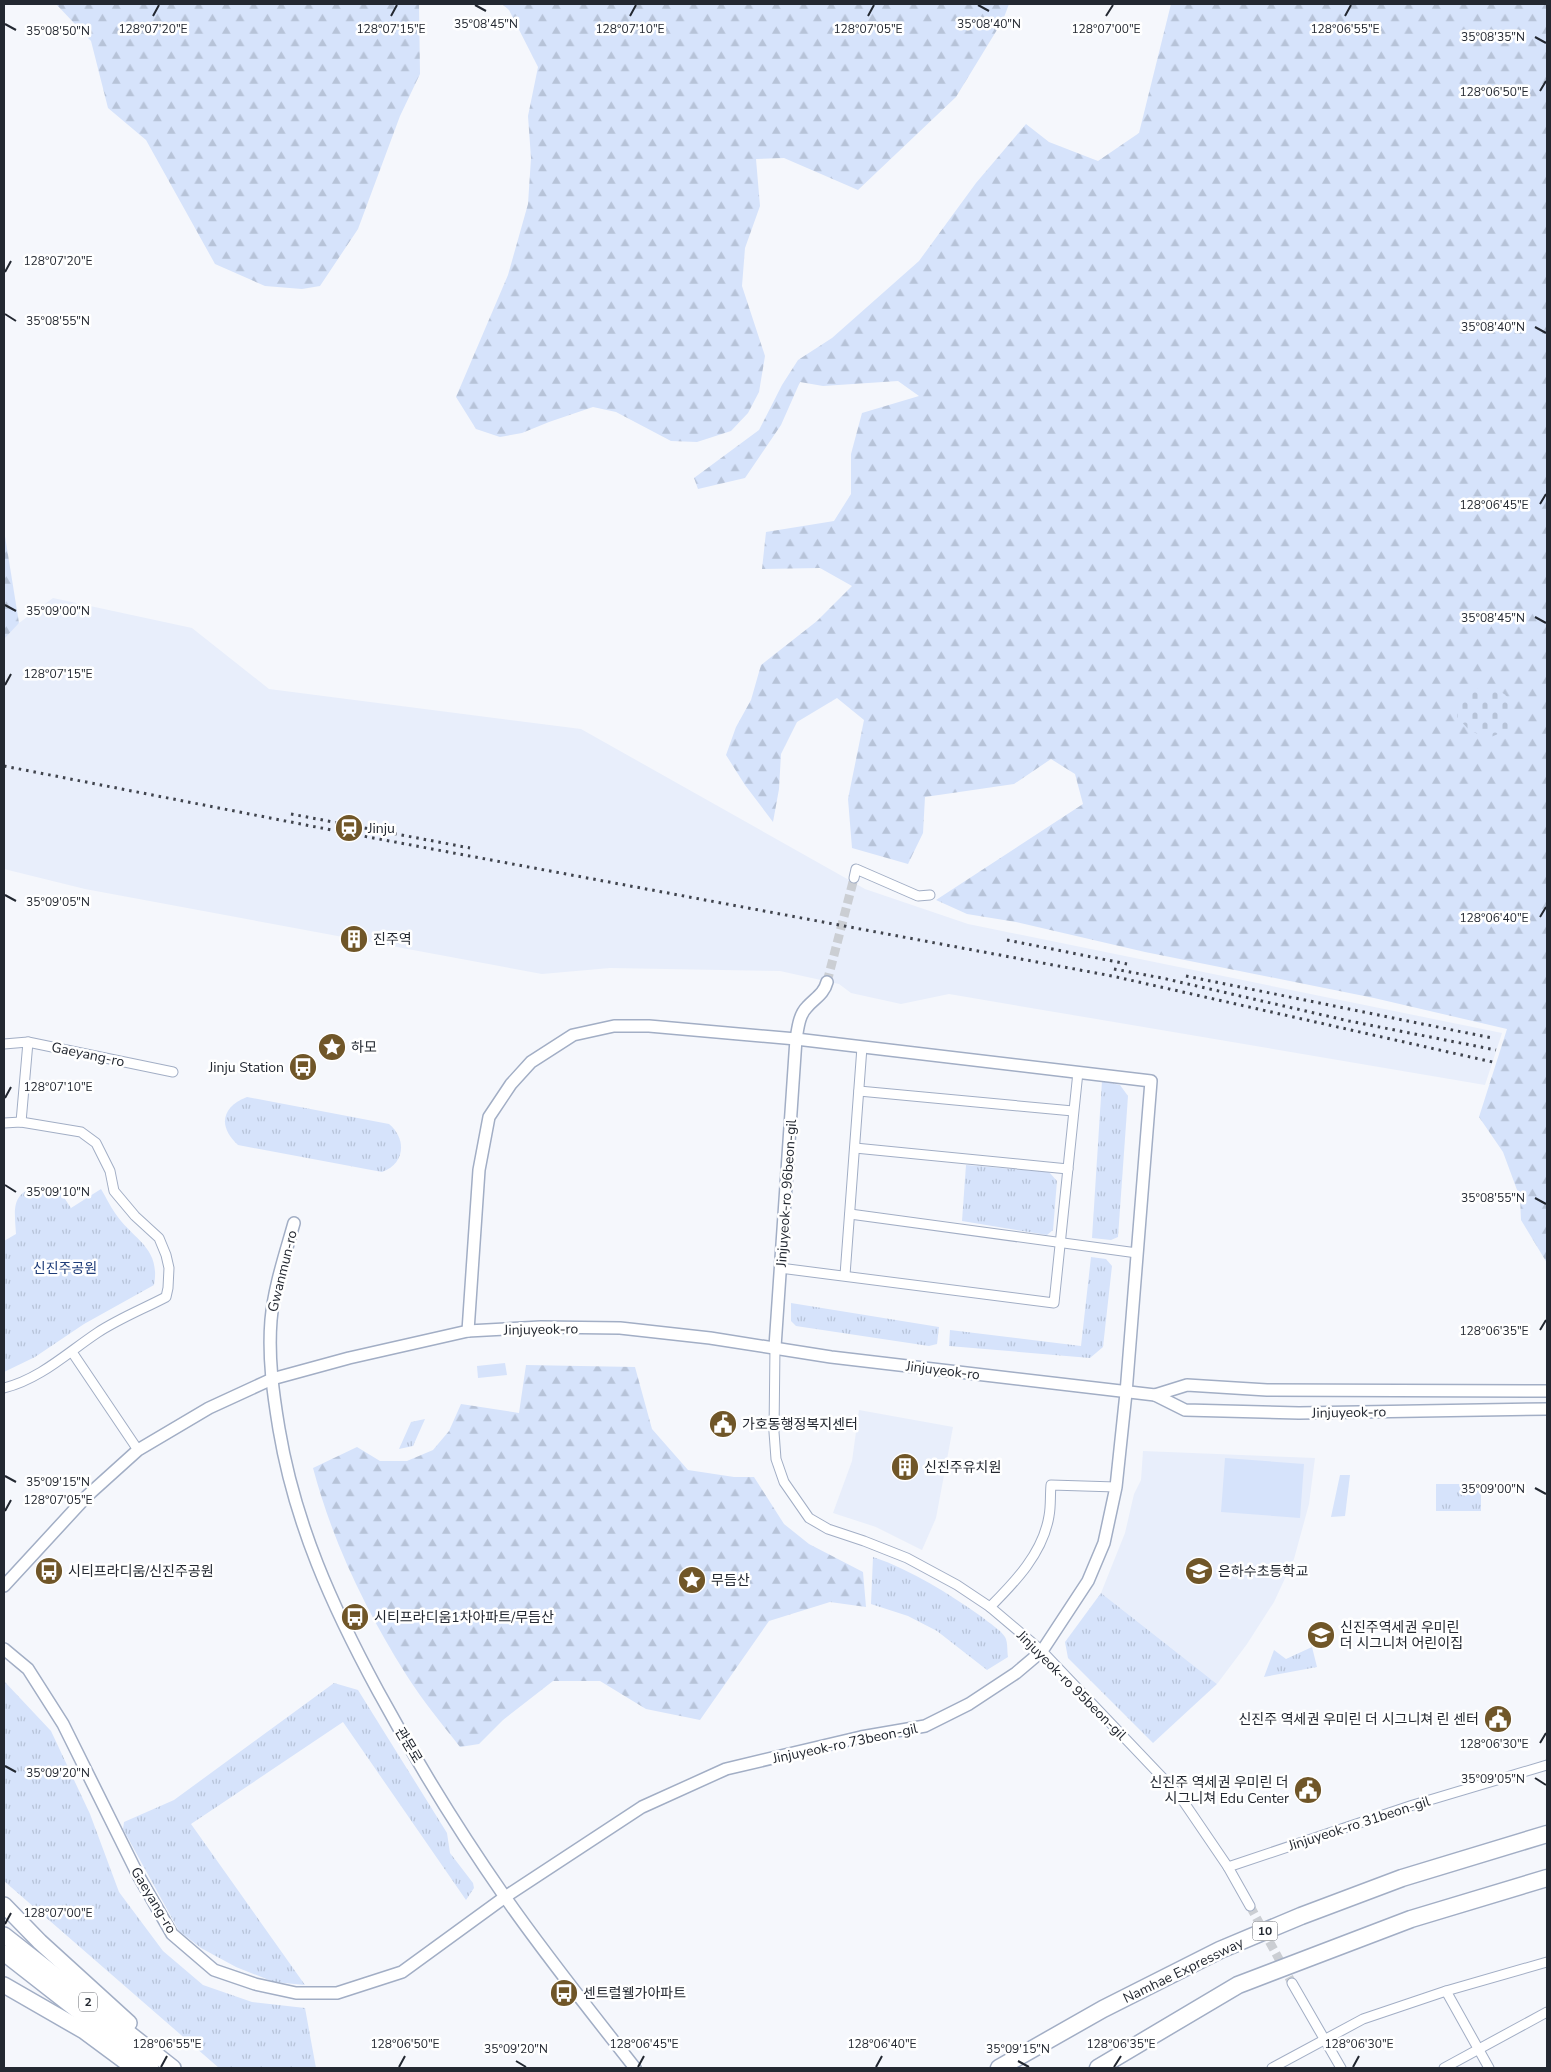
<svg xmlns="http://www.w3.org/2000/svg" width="1551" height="2072" font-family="'Nunito Sans','Noto Sans KR',sans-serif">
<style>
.built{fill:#e8eefb}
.grass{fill:url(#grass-tufts)}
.forest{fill:url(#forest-firs)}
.cemetery{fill:url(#cemetery-stones)}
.garden{fill:#d6e3fb}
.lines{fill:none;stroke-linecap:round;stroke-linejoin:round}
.minor-tunnel{stroke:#cbced3;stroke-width:9;stroke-dasharray:9 4.5;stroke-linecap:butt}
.minor-casing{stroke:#a2aec5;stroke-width:11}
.tertiary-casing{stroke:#a2aec5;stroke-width:14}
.trunk-casing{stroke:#a2aec5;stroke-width:18}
.motorway-casing{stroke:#a2aec5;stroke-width:19}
.minor{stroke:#fff;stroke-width:9}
.tertiary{stroke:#fff;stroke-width:11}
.trunk{stroke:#fff;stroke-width:15}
.motorway{stroke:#fff;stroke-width:16}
.rail{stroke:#40444d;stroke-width:3;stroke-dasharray:2.5 5;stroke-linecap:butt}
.ticks{fill:none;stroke:#232831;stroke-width:2}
.labels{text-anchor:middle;stroke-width:5;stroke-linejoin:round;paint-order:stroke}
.shield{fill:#fff;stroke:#65686f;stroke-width:1}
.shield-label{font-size:12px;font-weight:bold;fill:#232831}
.poi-label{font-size:14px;fill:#232831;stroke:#fff;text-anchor:start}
.street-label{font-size:14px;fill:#232831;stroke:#fff}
.park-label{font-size:14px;fill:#1f3d79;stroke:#fff}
.ticks-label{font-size:12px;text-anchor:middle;fill:#232831;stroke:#fff;stroke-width:5;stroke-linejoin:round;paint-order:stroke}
</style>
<defs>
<pattern id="grass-tufts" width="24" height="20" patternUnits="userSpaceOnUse" patternTransform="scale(1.25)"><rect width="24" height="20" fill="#d6e3fb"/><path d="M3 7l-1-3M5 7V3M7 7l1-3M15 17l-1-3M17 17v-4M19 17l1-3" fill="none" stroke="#b7c3d8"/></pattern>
<pattern id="forest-firs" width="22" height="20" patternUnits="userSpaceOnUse" patternTransform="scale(1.25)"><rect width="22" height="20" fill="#d6e3fb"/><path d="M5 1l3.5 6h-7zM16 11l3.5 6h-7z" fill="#b7c3d8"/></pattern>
<pattern id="cemetery-stones" width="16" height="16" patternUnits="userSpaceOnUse" patternTransform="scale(1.25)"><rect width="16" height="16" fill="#d6e3fb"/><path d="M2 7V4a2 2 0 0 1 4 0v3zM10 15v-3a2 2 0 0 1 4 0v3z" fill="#b7c3d8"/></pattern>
</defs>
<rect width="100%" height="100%" fill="#f5f7fc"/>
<g class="built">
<polygon points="53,598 192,628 269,689 581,729 865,889 968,924 1502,1033 1485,1085 949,994 901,1004 851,993 839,984 780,971 610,968 542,974 85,889 4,869 4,634"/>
<polygon points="859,1410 953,1427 936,1518 922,1550 876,1527 833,1513 852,1461"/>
<polygon points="1143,1451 1315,1458 1309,1504 1294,1559 1274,1602 1247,1644 1217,1684 1101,1593 1125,1533 1134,1494 1141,1480"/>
</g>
<g class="grass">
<polygon points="1102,1081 1120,1085 1128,1096 1118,1237 1111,1240 1092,1238"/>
<path d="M247 1097 389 1124C407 1139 405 1164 382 1172L238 1145C218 1127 221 1107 247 1097Z"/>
<polygon points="966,1165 1049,1172 1057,1181 1053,1230 1047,1235 962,1221"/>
<path d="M45 1185 59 1190 71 1208 101 1189C106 1197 110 1206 115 1213 133 1240 161 1247 154 1285L84 1324 35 1357 4 1372V1241L16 1234C14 1205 11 1191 45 1185Z"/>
<polygon points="1091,1257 1106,1259 1112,1266 1103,1347 1090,1358 949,1346 950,1330 1081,1346"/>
<polygon points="791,1303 939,1327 937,1344 929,1346 796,1326 791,1321"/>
<polygon points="425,1419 413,1446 399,1449 411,1422"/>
<rect x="1436" y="1484" width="45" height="27"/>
<path d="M873 1557C912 1570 949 1594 982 1617 989 1623 1001 1630 1005 1637 1008 1642 1007 1651 1008 1657L987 1670 937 1631 908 1616 871 1604Z"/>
<polygon points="1101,1593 1217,1684 1153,1743 1068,1658 1065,1642"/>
<polygon points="1312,1647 1317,1667 1264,1677 1274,1650 1286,1659"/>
<polygon points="4,1681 51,1731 90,1814 119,1892 163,1951 203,1985 252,2002 305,2008 316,2068 219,2068 4,1881"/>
<polygon points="334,1683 358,1690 447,1833 450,1853 473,1883 474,1888 466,1900 343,1722 191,1824 305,1985 274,1982 236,1967 201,1948 179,1931 123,1829 124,1822 174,1800"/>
</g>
<g class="forest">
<polygon points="56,4 419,4 420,74 400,116 358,229 320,286 302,289 265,286 215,264 146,140 108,108 91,41"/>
<polygon points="502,4 1009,4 1003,20 956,97 858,190 784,158 756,159 760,206 745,248 742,286 765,356 759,392 748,413 731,431 697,442 671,441 616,412 593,407 549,422 522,433 500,437 476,429 456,397 508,275 528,204 531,158 528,116 538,67 509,10"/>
<polygon points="1171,4 1547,4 1547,1263 1521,1220 1520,1198 1503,1152 1479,1117 1507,1029 1374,998 1145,952 1016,922 967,914 936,900 1083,804 1075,774 1051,759 1014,784 925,797 923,833 908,864 852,848 848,799 864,720 837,698 797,722 781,754 779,789 773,822 745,785 726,755 736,727 751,700 761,665 817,621 852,586 820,568 762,569 766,532 834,521 851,494 851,454 862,413 919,396 898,381 823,386 800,382 781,425 745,478 698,489 694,478 759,430 782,385 798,360 832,338 919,261 976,183 1026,124 1049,142 1098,161 1139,133"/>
<polygon points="4,530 19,623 4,639"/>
<path d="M526 1365 635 1367 652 1429 688 1470 734 1477H754L784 1524 809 1544 863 1572 866 1607 830 1602 769 1621 700 1720 646 1709 600 1681H553L503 1720 479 1744 460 1747C442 1724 423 1701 407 1676 366 1611 333 1543 313 1468L357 1447 380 1461H407L433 1450 449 1431 461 1404 519 1413Z"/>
</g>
<path class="cemetery" d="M1475 689C1510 689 1512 695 1511 728L1489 738 1470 731 1457 717V707Z"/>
<g class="garden">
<polygon points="505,1363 507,1375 478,1378 477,1366"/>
<polygon points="1225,1458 1304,1464 1300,1518 1221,1512"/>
<polygon points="1340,1475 1350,1475 1345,1516 1331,1517"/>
</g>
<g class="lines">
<g class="minor-tunnel">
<polyline points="827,982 854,878"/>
<polyline points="1250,1906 1292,1983"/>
</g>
<defs>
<g id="minor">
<polyline points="854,878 856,869 918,896 930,895"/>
<polyline points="4,1044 28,1042 173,1072"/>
<polyline points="859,1091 1073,1111"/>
<polyline points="21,1122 28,1042"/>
<path d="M4 1123 21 1122 81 1132 96 1143 110 1171 114 1191 135 1216 159 1238 166 1255 169 1268 168 1288 166 1297C143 1309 118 1319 97 1333 67 1353 40 1379 4 1388"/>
<polyline points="855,1148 1068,1169"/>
<polyline points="850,1214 1137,1253"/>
<polyline points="780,1268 1054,1303 1078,1072"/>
<polyline points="845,1275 862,1047"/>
<polyline points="775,1347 774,1432 776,1459 784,1482 809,1518 828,1529 864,1541 907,1558 957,1585 990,1607 1042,1651 1179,1795 1228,1867 1250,1906"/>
<polyline points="72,1352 138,1450"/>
<path d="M990 1607C1015 1582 1043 1553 1049 1516 1051 1506 1050 1495 1051 1485L1116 1487"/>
<polyline points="1228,1867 1413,1805 1547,1765"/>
<polyline points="1292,1983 1341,2068"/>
<polyline points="1446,1991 1489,2068"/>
<polyline points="1272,2068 1363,2019 1446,1991 1547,1962"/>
<polyline points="1444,2068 1547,2012"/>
</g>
<g id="tertiary">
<path d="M294 1223C285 1255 274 1287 271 1320 268 1357 273 1393 279 1429 295 1524 332 1606 378 1691 416 1761 459 1831 505 1897 546 1956 591 2012 635 2068"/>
<path d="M775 1347 796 1039C798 1028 799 1015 807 1007 815 998 824 994 827 982"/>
<polyline points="1155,1395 1185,1410 1299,1413 1547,1409"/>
<polyline points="4,1586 87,1496 138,1450 209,1408 272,1379 349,1358 468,1331 541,1327 620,1328 710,1338 831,1357 1155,1395 1187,1385 1267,1390 1547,1391"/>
<polyline points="4,1649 28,1669 63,1724 138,1875 172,1934 214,1970 255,1984 296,1993 337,1993 402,1972 505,1897 642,1807 726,1769 861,1737 925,1726 969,1704 1016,1673 1042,1651 1088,1581 1104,1543 1116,1487 1126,1393 1151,1081 796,1039 649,1026 614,1026 573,1035 531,1062 511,1084 489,1117 479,1170 468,1331"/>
</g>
<g id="trunk">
<polyline points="4,1905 40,1942 129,2023"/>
<polyline points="4,1935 173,2068"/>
<polyline points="4,1953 151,2068"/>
<polyline points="4,1985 84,2031 134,2068"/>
</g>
<g id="motorway">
<polyline points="999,2068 1103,2009 1220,1950 1301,1916 1402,1878 1547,1834"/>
<polyline points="1098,2068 1238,1985 1411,1919 1547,1878"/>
</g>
</defs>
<use href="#minor" class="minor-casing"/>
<use href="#tertiary" class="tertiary-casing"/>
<use href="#trunk" class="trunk-casing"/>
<use href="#motorway" class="motorway-casing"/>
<use href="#minor" class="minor"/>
<use href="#tertiary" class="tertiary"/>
<use href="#trunk" class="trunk"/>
<use href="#motorway" class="motorway"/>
<g class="rail">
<polyline points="4,766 352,834 1112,976 1497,1063"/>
<polyline points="291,814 470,848"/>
<polyline points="1007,940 1127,964"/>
<polyline points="1114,969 1162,978 1349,1021 1496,1050"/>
<polyline points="1186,976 1492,1038"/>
</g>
</g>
<path class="ticks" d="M475 5 486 11M978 5 989 11M153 16 159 5M391 16 397 5M630 16 636 5M868 16 874 5M1106 16 1113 5M1345 16 1351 5M5 24 16 30M1535 37 1546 43M1540 91 1546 81M5 272 11 261M5 314 16 321M1535 327 1546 333M1540 504 1546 494M5 605 16 611M1535 617 1546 623M5 685 11 674M5 895 16 901M1540 917 1546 907M5 1098 11 1087M5 1185 16 1192M1535 1198 1546 1204M1540 1330 1546 1320M5 1476 16 1482M1535 1488 1546 1494M5 1511 11 1500M1540 1743 1546 1733M5 1766 16 1772M1535 1778 1546 1785M5 1924 11 1913M516 2061 526 2067M1018 2061 1029 2067M161 2067 167 2056M399 2067 405 2056M638 2067 644 2056M876 2067 882 2056M1114 2067 1121 2056M1353 2067 1359 2056"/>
<defs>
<symbol id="station-disc" viewBox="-11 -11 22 22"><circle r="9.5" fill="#705628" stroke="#fff"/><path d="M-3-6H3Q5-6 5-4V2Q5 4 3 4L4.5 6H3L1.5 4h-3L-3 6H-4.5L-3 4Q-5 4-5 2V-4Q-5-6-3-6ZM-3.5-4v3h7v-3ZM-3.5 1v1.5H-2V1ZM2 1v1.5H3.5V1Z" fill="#fff"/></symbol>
<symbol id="building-disc" viewBox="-11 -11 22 22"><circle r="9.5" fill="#705628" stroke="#fff"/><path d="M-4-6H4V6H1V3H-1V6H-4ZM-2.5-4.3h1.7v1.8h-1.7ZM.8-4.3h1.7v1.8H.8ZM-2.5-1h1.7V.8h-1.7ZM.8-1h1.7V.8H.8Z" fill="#fff"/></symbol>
<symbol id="sight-disc" viewBox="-11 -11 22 22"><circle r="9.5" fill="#705628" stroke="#fff"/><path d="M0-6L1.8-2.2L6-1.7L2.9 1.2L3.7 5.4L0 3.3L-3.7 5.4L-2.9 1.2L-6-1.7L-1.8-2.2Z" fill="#fff"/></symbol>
<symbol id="bus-disc" viewBox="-11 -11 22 22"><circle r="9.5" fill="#705628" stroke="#fff"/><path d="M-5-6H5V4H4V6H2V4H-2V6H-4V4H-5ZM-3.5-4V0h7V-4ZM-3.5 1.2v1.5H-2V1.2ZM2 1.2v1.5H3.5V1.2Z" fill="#fff"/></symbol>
<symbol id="civic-disc" viewBox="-11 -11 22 22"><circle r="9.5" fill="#705628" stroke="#fff"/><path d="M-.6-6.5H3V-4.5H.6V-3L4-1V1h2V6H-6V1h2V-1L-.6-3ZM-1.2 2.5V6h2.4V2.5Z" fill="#fff"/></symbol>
<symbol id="school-disc" viewBox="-11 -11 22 22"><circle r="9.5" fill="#705628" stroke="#fff"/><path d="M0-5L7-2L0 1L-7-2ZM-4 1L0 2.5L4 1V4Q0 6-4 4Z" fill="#fff"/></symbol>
</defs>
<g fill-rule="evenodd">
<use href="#station-disc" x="333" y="812" width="32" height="32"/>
<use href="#building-disc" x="338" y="923" width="32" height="32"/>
<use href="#sight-disc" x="316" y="1031" width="32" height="32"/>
<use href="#bus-disc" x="287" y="1051" width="32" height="32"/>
<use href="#civic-disc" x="707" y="1408" width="32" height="32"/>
<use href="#building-disc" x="889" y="1451" width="32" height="32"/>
<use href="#bus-disc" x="33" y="1555" width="32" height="32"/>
<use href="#school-disc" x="1183" y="1555" width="32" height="32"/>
<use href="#sight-disc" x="676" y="1564" width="32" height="32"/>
<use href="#bus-disc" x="339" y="1601" width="32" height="32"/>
<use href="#school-disc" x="1305" y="1619" width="32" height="32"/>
<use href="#civic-disc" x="1482" y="1703" width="32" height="32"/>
<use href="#civic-disc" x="1292" y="1774" width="32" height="32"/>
<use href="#bus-disc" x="548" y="1977" width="32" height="32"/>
</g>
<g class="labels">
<g class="shield">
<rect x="1252.5" y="1921.5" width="25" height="19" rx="4"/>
<rect x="79" y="1992.5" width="18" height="19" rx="4"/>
</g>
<g class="shield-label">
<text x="1265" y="1935">10</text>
<text x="88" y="2006">2</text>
</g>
<g class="poi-label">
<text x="368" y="833">Jinju</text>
<text x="373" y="944">진주역</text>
<text x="351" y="1052">하모</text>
<text x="284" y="1072" text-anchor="end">Jinju Station</text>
<text x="742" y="1429">가호동행정복지센터</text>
<text x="924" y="1472">신진주유치원</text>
<text x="68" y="1576">시티프라디움/신진주공원</text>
<text x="1218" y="1576">은하수초등학교</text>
<text x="711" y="1585">무듬산</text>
<text x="374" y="1622">시티프라디움1차아파트/무듬산</text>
<text x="1340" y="1632">신진주역세권 우미린<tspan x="1340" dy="16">더 시그니처 어린이집</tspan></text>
<text x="1479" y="1724" text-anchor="end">신진주 역세권 우미린 더 시그니쳐 린 센터</text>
<text x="1289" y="1787" text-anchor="end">신진주 역세권 우미린 더<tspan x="1289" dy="16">시그니쳐 Edu Center</tspan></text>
<text x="583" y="1998">센트럴웰가아파트</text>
</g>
<g class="street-label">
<text transform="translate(88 1054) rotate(12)" y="5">Gaeyang-ro</text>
<text transform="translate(786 1193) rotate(-86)" y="5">Jinjuyeok-ro 96beon-gil</text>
<text transform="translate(282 1271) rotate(-76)" y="5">Gwanmun-ro</text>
<text transform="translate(541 1329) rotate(-1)" y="5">Jinjuyeok-ro</text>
<text transform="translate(943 1370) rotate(7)" y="5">Jinjuyeok-ro</text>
<text transform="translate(1349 1412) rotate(-1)" y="5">Jinjuyeok-ro</text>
<text transform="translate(1072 1685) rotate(45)" y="5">Jinjuyeok-ro 95beon-gil</text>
<text transform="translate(845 1743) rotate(-12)" y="5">Jinjuyeok-ro 73beon-gil</text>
<text transform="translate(409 1745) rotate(59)" y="5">관문로</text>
<text transform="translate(1359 1823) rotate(-18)" y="5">Jinjuyeok-ro 31beon-gil</text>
<text transform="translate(154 1900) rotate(59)" y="5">Gaeyang-ro</text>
<text transform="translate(1183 1970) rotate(-26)" y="5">Namhae Expressway</text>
</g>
<g class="park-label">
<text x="65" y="1273">신진주공원</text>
</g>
</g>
<g class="ticks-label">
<text x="486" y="28">35°08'45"N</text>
<text x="989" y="28">35°08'40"N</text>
<text x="153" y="33">128°07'20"E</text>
<text x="391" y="33">128°07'15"E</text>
<text x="630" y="33">128°07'10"E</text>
<text x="868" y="33">128°07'05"E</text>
<text x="1106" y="33">128°07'00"E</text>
<text x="1345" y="33">128°06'55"E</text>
<text x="58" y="35">35°08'50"N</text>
<text x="1493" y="41">35°08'35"N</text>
<text x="1494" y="96">128°06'50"E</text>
<text x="58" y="265">128°07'20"E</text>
<text x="58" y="325">35°08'55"N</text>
<text x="1493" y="331">35°08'40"N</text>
<text x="1494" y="509">128°06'45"E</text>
<text x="58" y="615">35°09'00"N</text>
<text x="1493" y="622">35°08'45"N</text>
<text x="58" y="678">128°07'15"E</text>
<text x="58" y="906">35°09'05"N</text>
<text x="1494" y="922">128°06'40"E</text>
<text x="58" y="1091">128°07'10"E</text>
<text x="58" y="1196">35°09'10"N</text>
<text x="1493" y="1202">35°08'55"N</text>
<text x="1494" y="1335">128°06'35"E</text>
<text x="58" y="1486">35°09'15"N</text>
<text x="1493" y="1493">35°09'00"N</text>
<text x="58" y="1504">128°07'05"E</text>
<text x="1494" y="1748">128°06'30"E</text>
<text x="58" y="1777">35°09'20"N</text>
<text x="1493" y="1783">35°09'05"N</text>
<text x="58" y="1917">128°07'00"E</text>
<text x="167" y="2048">128°06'55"E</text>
<text x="405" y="2048">128°06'50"E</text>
<text x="644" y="2048">128°06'45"E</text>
<text x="882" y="2048">128°06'40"E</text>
<text x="1121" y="2048">128°06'35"E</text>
<text x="1359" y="2048">128°06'30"E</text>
<text x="516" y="2053">35°09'20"N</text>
<text x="1018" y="2053">35°09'15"N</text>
</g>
<rect width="1551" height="2072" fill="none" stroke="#232831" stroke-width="10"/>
</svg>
